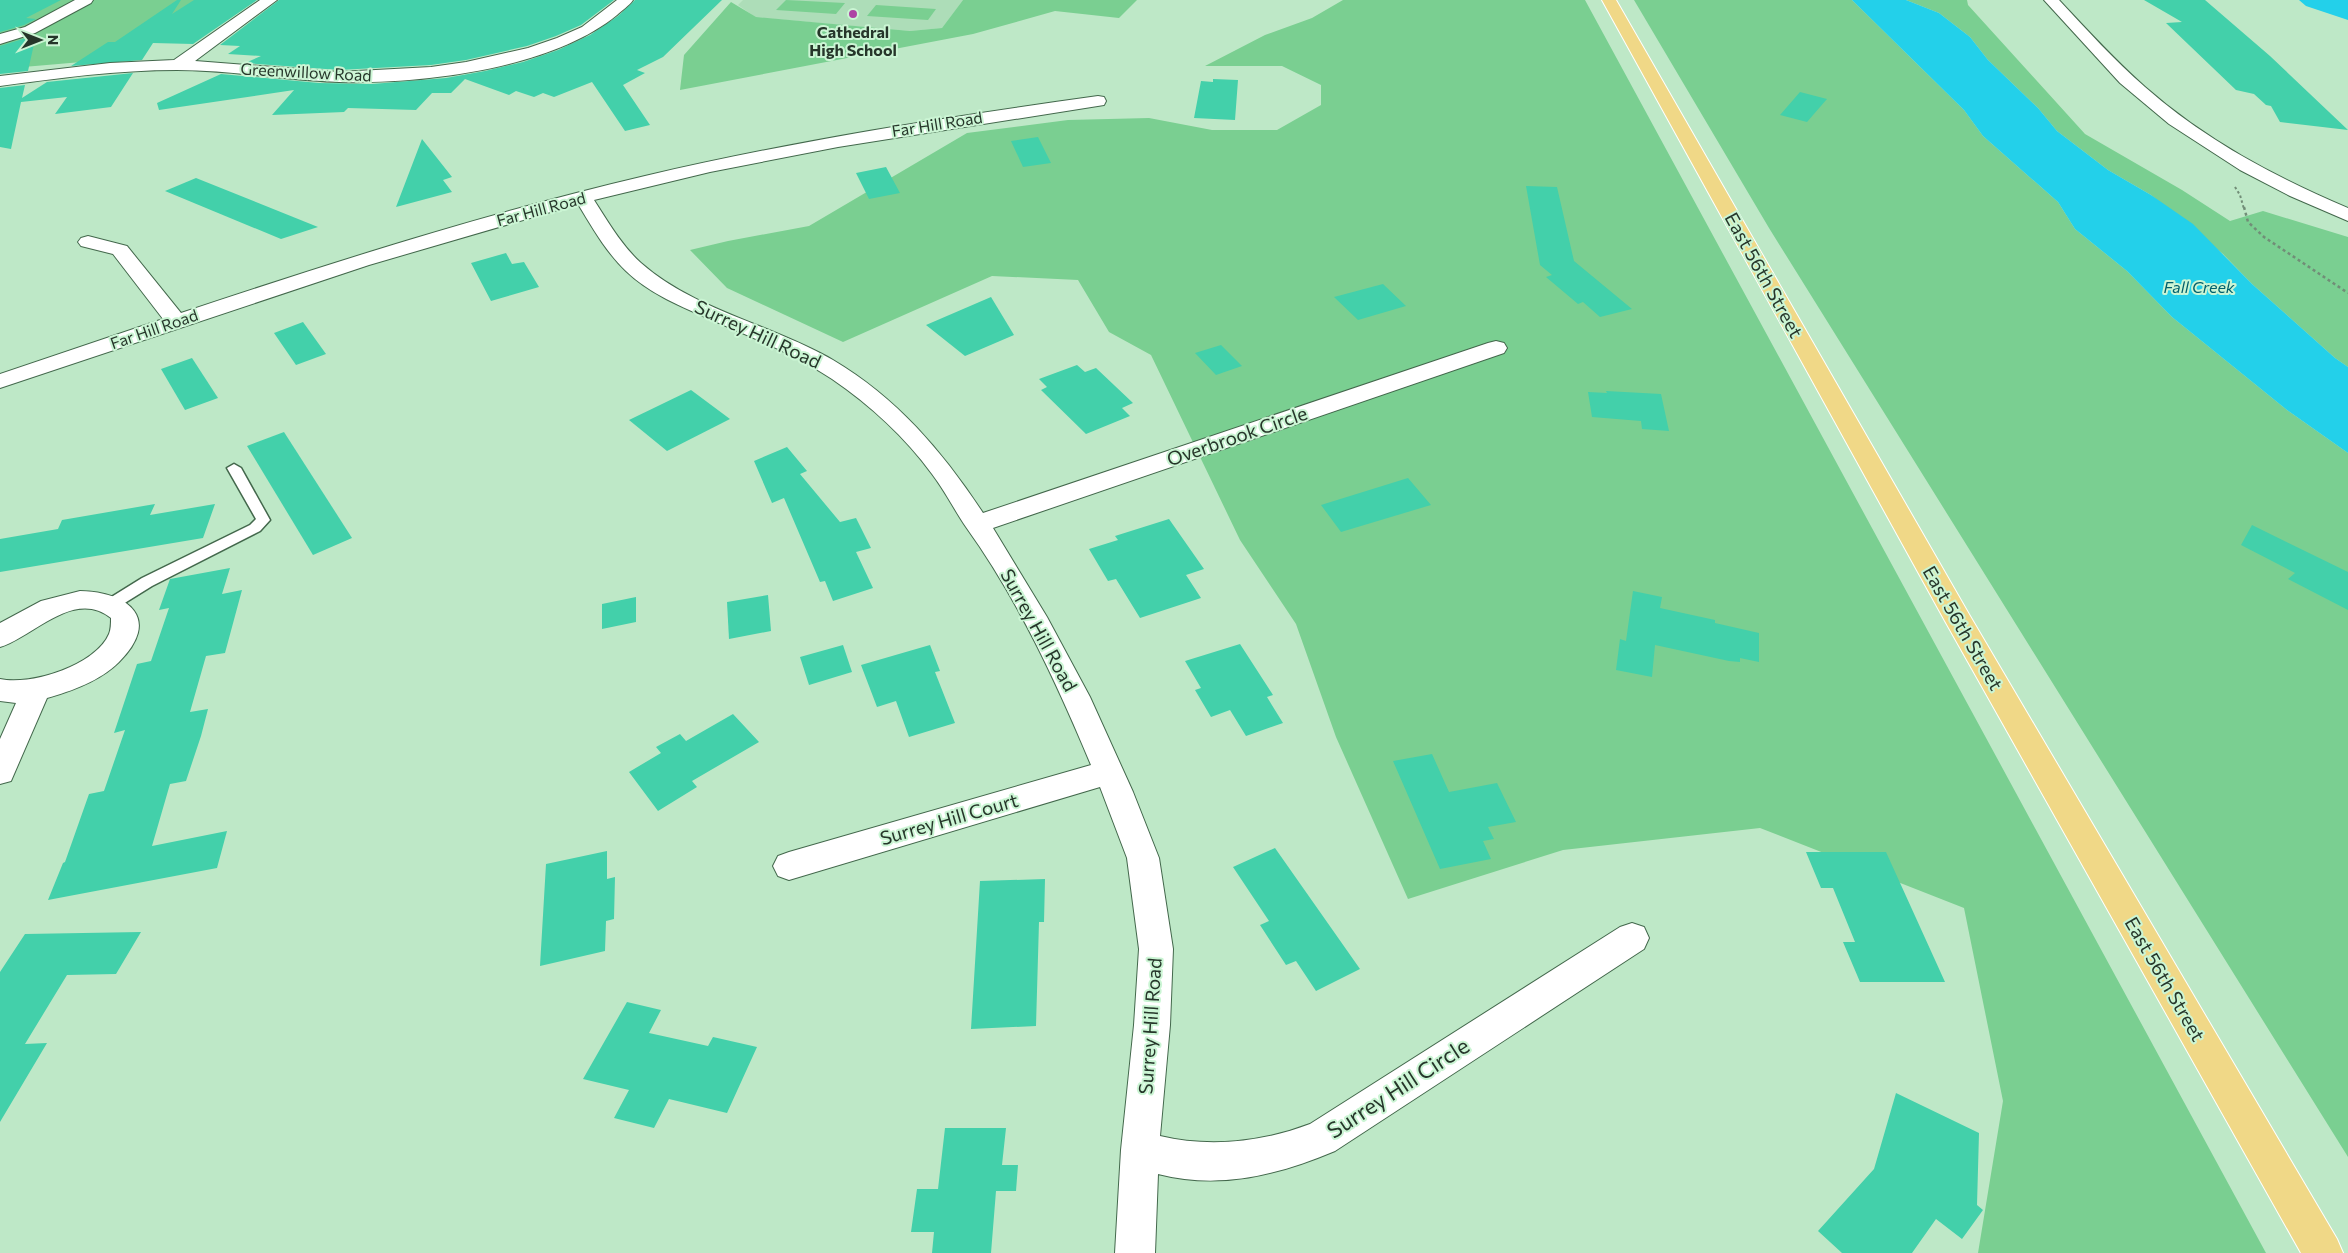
<svg xmlns="http://www.w3.org/2000/svg" width="2348" height="1253" font-family="Commissioner,sans-serif">
<style>
.built{fill:#adddb8}
.green{fill:#7acf91}
.water{fill:#23d0ea}
.building{fill:#43d0aa}
.lines{fill:none;stroke-linecap:round;stroke-linejoin:round}
.service-casing{stroke:#43684c;stroke-width:3}
.minor-casing{stroke:#43684c;stroke-width:2}
.primary-casing{stroke:#fff;stroke-width:2}
.path-far1{stroke:#718d77;stroke-width:2;stroke-dasharray:2.5 2.5;stroke-linecap:butt}
.path{stroke:#718d77;stroke-width:2.5;stroke-dasharray:3 3;stroke-linecap:butt}
.service{fill:#fff;fill-rule:evenodd}
.minor{fill:#fff;fill-rule:evenodd}
.primary{fill:#f0d887;fill-rule:evenodd}
.poi-dot{fill:#ad43a4;stroke:#cbf5d4;stroke-width:2}
.labels{text-anchor:middle;stroke-width:4;stroke-linejoin:round;paint-order:stroke}
.far-poi-label{font-size:16px;font-weight:bold;fill:#26362a;stroke:#cbf5d4}
.far-street-label{font-size:16px;fill:#26362a;stroke:#cbf5d4}
.far-water-label{font-size:16px;font-style:italic;fill:#005f6c;stroke:#cbf5d4}
.street-label{font-size:19px;fill:#26362a;stroke:#cbf5d4}
.near-street-label{font-size:22px;fill:#26362a;stroke:#cbf5d4}
</style>
<rect width="100%" height="100%" fill="#bee8c7"/>
<polygon class="built" points="743,0 963,0 942,28 910,31 755,17 738,5"/>
<g class="green">
<polygon points="0,0 207,0 105,60 0,69"/>
<polygon points="786,0 845,3 836,14 776,10"/>
<polygon points="963,0 1137,0 1119,18 1055,11 973,34 680,90 684,55 731,2 756,17 910,31 942,28"/>
<polygon points="1343,0 1585,0 2266,1253 1978,1253 2003,1101 1964,908 1760,828 1563,850 1408,899 1336,737 1296,624 1240,540 1151,355 1109,332 1078,280 992,276 843,342 727,288 690,250 728,241 809,226 967,133 1068,120 1149,118 1212,130 1277,130 1321,105 1321,85 1282,66 1205,66 1265,35 1312,18"/>
<polygon points="1634,0 1852,0 1964,110 1983,136 2058,202 2075,229 2127,271 2172,317 2287,410 2348,453 2348,1157 1769,228"/>
<polygon points="1906,0 1967,0 1968,5 2085,134 2182,190 2230,221 2263,211 2348,237 2348,367 2335,358 2252,284 2223,254 2151,195 2108,170 2057,131 2038,108 1988,60 1970,37 1939,13"/>
<polygon points="876,5 936,9 928,20 867,16"/>
</g>
<g class="water">
<polygon points="1852,0 1906,0 1939,13 1970,37 1988,60 2038,108 2057,131 2108,170 2151,195 2193,224 2252,284 2335,358 2348,367 2348,453 2287,410 2172,317 2127,271 2075,229 2058,202 1983,136 1964,110"/>
<polygon points="2299,0 2348,0 2348,20 2306,6"/>
</g>
<g class="building">
<polygon points="0,0 61,0 26,18 36,19 24,25 0,32"/>
<polygon points="177,0 181,0 172,14 194,0 257,0 193,44 153,43 142,60 71,66 108,42 115,42"/>
<polygon points="279,0 614,0 581,25 556,36 527,46 466,60 431,65 339,70 245,63 261,56 228,54 240,46 220,45"/>
<polygon points="635,0 722,0 663,57 637,70 645,73 623,85 650,125 625,131 592,82 554,97 543,93 534,97 516,91 509,95 465,79 451,93 432,93 416,110 348,108 344,112 272,115 294,90 159,110 157,103 221,74 319,83 372,84 446,78 485,71 523,62 558,50 590,35 618,16"/>
<polygon points="2144,0 2205,0 2270,56 2348,130 2280,122 2271,106 2266,105 2254,94 2236,90 2166,23 2182,22"/>
<polygon points="36,35 28,71 0,74 0,46"/>
<polygon points="133,73 111,107 55,114 67,97 21,102 11,149 0,147 0,88 25,85 22,98 47,82"/>
<polygon points="1213,79 1238,80 1235,120 1194,118 1201,81 1213,82"/>
<polygon points="1800,92 1827,99 1807,122 1780,115"/>
<polygon points="1038,137 1051,163 1023,167 1011,141"/>
<polygon points="422,139 452,177 443,180 452,192 396,207"/>
<polygon points="886,167 900,193 869,199 856,173"/>
<polygon points="196,178 318,227 281,239 165,191"/>
<polygon points="1526,186 1557,187 1574,261 1632,309 1600,317 1583,302 1578,304 1546,277 1552,275 1540,265"/>
<polygon points="506,253 512,264 524,262 539,287 491,301 471,263"/>
<polygon points="1383,284 1406,306 1358,320 1334,297"/>
<polygon points="991,297 1014,335 965,356 926,325"/>
<polygon points="303,322 326,354 296,365 274,333"/>
<polygon points="1221,345 1242,366 1216,375 1195,353"/>
<polygon points="192,358 218,398 185,410 161,369"/>
<polygon points="1077,365 1085,372 1096,368 1133,403 1122,408 1130,416 1086,434 1041,390 1047,387 1039,379"/>
<polygon points="691,390 730,419 667,451 629,420"/>
<polygon points="1606,391 1661,394 1669,431 1642,429 1641,421 1592,417 1588,392 1607,393"/>
<polygon points="284,432 352,538 313,555 247,446"/>
<polygon points="787,447 807,471 800,474 840,522 856,518 871,548 856,552 873,588 833,601 825,581 820,582 784,498 772,503 754,461"/>
<polygon points="1408,478 1431,505 1341,532 1321,505"/>
<polygon points="155,504 150,515 215,504 203,538 0,572 0,539 58,529 62,520"/>
<polygon points="1169,519 1204,569 1186,575 1201,598 1140,618 1116,579 1108,581 1089,549 1118,540 1115,536"/>
<polygon points="2252,525 2348,572 2348,610 2288,579 2295,573 2241,545"/>
<polygon points="230,568 222,594 242,590 225,653 206,656 190,712 208,709 201,736 186,781 170,784 152,846 227,831 217,868 48,900 63,863 65,862 89,794 104,791 125,730 114,733 137,664 151,661 169,608 159,610 170,579"/>
<polygon points="1633,591 1662,597 1660,608 1715,620 1715,623 1759,633 1759,662 1740,658 1740,662 1729,661 1655,645 1652,677 1616,670 1620,639 1626,641"/>
<polygon points="768,595 771,631 729,639 727,602"/>
<polygon points="636,597 636,622 602,629 602,604"/>
<polygon points="1240,644 1273,695 1267,697 1283,723 1246,736 1230,710 1211,717 1195,690 1201,688 1185,661"/>
<polygon points="843,645 852,672 809,685 800,657"/>
<polygon points="930,645 940,671 935,672 955,723 909,737 896,701 877,707 861,665"/>
<polygon points="733,714 759,742 692,781 697,787 658,811 629,772 661,753 656,747 680,734 686,741"/>
<polygon points="1432,754 1449,792 1497,783 1516,822 1488,827 1494,839 1483,841 1491,859 1440,869 1393,761"/>
<polygon points="1275,848 1360,969 1316,991 1296,961 1286,965 1260,925 1269,921 1233,867"/>
<polygon points="607,851 607,879 615,877 614,919 606,921 605,951 540,966 546,864"/>
<polygon points="1806,852 1886,852 1945,982 1860,982 1843,942 1855,942 1833,888 1821,888"/>
<polygon points="1045,879 1044,922 1039,922 1036,1026 971,1029 980,881"/>
<polygon points="141,932 116,974 67,975 25,1044 47,1043 0,1122 0,972 25,934"/>
<polygon points="627,1002 661,1010 649,1033 708,1046 713,1037 757,1047 727,1113 669,1099 654,1128 614,1118 629,1090 583,1079"/>
<polygon points="1896,1093 1979,1133 1977,1205 1983,1210 1962,1239 1936,1219 1912,1253 1842,1253 1818,1231 1874,1169"/>
<polygon points="945,1128 1006,1128 1002,1165 1018,1165 1016,1191 996,1191 991,1253 932,1253 934,1232 911,1232 917,1189 938,1189"/>
</g>
<g class="lines">
<defs>
<polygon id="service" points="234,464 241,468 270,520 260,531 152,586 115,609 105,609 103,605 105,601 142,578 250,525 256,519 227,468"/>
<g id="minor">
<polygon points="75,0 93,0 91,3 35,33 0,44 0,34 25,27"/>
<path d="M260 0H277L195 61 339 72 431 67 466 62 528 48 557 38 582 27 617 0H633C629 6 622 10 617 15 551 69 422 84 339 82 285 80 231 70 177 70 117 70 59 78 0 86V76L110 63 174 60Z"/>
<path d="M2044 0H2059C2087 30 2114 60 2145 87 2205 140 2275 177 2348 208V221L2290 196 2240 170 2169 124 2120 83Z"/>
<path d="M1098 96 1104 97 1106 101 1104 105 838 147 710 172 594 200C608 222 622 246 641 263 694 310 773 325 833 360 897 398 943 452 983 513L1488 343 1496 341 1504 343 1507 348 1504 353 993 528 1047 617 1090 697 1133 792 1159 858 1173 949 1170 1025 1160 1136C1210 1148 1263 1142 1310 1124L1620 927 1632 923 1644 927 1649 938 1644 949 1335 1151C1278 1175 1220 1190 1158 1174L1155 1253H1115L1121 1150 1134 1025 1139 949 1127 858 1100 787 789 880 778 876 773 866 778 856 789 852 1091 765C1057 684 1018 599 966 527 955 511 945 491 932 474 905 437 870 405 832 379 795 354 753 338 712 320 682 307 650 294 626 271 606 252 592 227 578 204L369 265 0 388V374L163 319 113 254 81 246 78 242 81 238 88 236 127 246 181 313C334 262 488 213 645 176 794 141 946 117 1098 96Z"/>
<path d="M80 591C129 592 162 619 119 662 100 681 72 691 47 698L11 781 0 784V739L16 703 0 701V679C31 686 96 665 109 634 111 629 111 624 111 618 74 588 33 637 0 647V623L41 601Z"/>
</g>
<polygon id="primary" points="1602,0 1616,0 1970,616 2337,1239 2343,1253 2301,1253 1945,621"/>
</defs>
<use href="#service" class="service-casing"/>
<use href="#minor" class="minor-casing"/>
<use href="#primary" class="primary-casing"/>
<polyline class="path-far1" points="2235,187 2240,195 2244,209"/>
<polyline class="path" points="2244,207 2248,222 2264,237 2348,293"/>
<use href="#service" class="service"/>
<use href="#minor" class="minor"/>
<use href="#primary" class="primary"/>
</g>
<circle class="poi-dot" cx="853" cy="14" r="5"/>
<g class="labels">
<g class="far-poi-label">
<text x="853" y="38">Cathedral<tspan x="853" dy="18">High School</tspan></text>
</g>
<g class="far-street-label">
<text transform="translate(306 72) rotate(3)" y="6">Greenwillow Road</text>
<text transform="translate(937 124) rotate(-9)" y="6">Far Hill Road</text>
<text transform="translate(541 209) rotate(-15)" y="6">Far Hill Road</text>
<text transform="translate(154 329) rotate(-19)" y="6">Far Hill Road</text>
</g>
<g class="far-water-label">
<text x="2199" y="293">Fall Creek</text>
</g>
<g class="street-label">
<text transform="translate(1764 275) rotate(61)" y="7">East 56th Street</text>
<text transform="translate(758 334) rotate(25)" y="7">Surrey Hill Road</text>
<text transform="translate(1237 436) rotate(-19)" y="7">Overbrook Circle</text>
<text transform="translate(1963 628) rotate(60)" y="7">East 56th Street</text>
<text transform="translate(1039 630) rotate(61)" y="7">Surrey Hill Road</text>
<text transform="translate(949 819) rotate(-16)" y="7">Surrey Hill Court</text>
<text transform="translate(2165 979) rotate(60)" y="7">East 56th Street</text>
<text transform="translate(1150 1026) rotate(-86)" y="7">Surrey Hill Road</text>
</g>
<g class="near-street-label">
<text transform="translate(1398 1088) rotate(-33)" y="8">Surrey Hill Circle</text>
</g>
</g>
<g transform="translate(40 40) rotate(90)" stroke="#cbf5d4" stroke-width="4" paint-order="stroke">
<path d="M0-4L9 19L0 12L-9 19Z" fill="#26362a"/>
<text y="-8" font-size="14" font-weight="bold" text-anchor="middle" fill="#26362a">N</text>
</g>
</svg>
